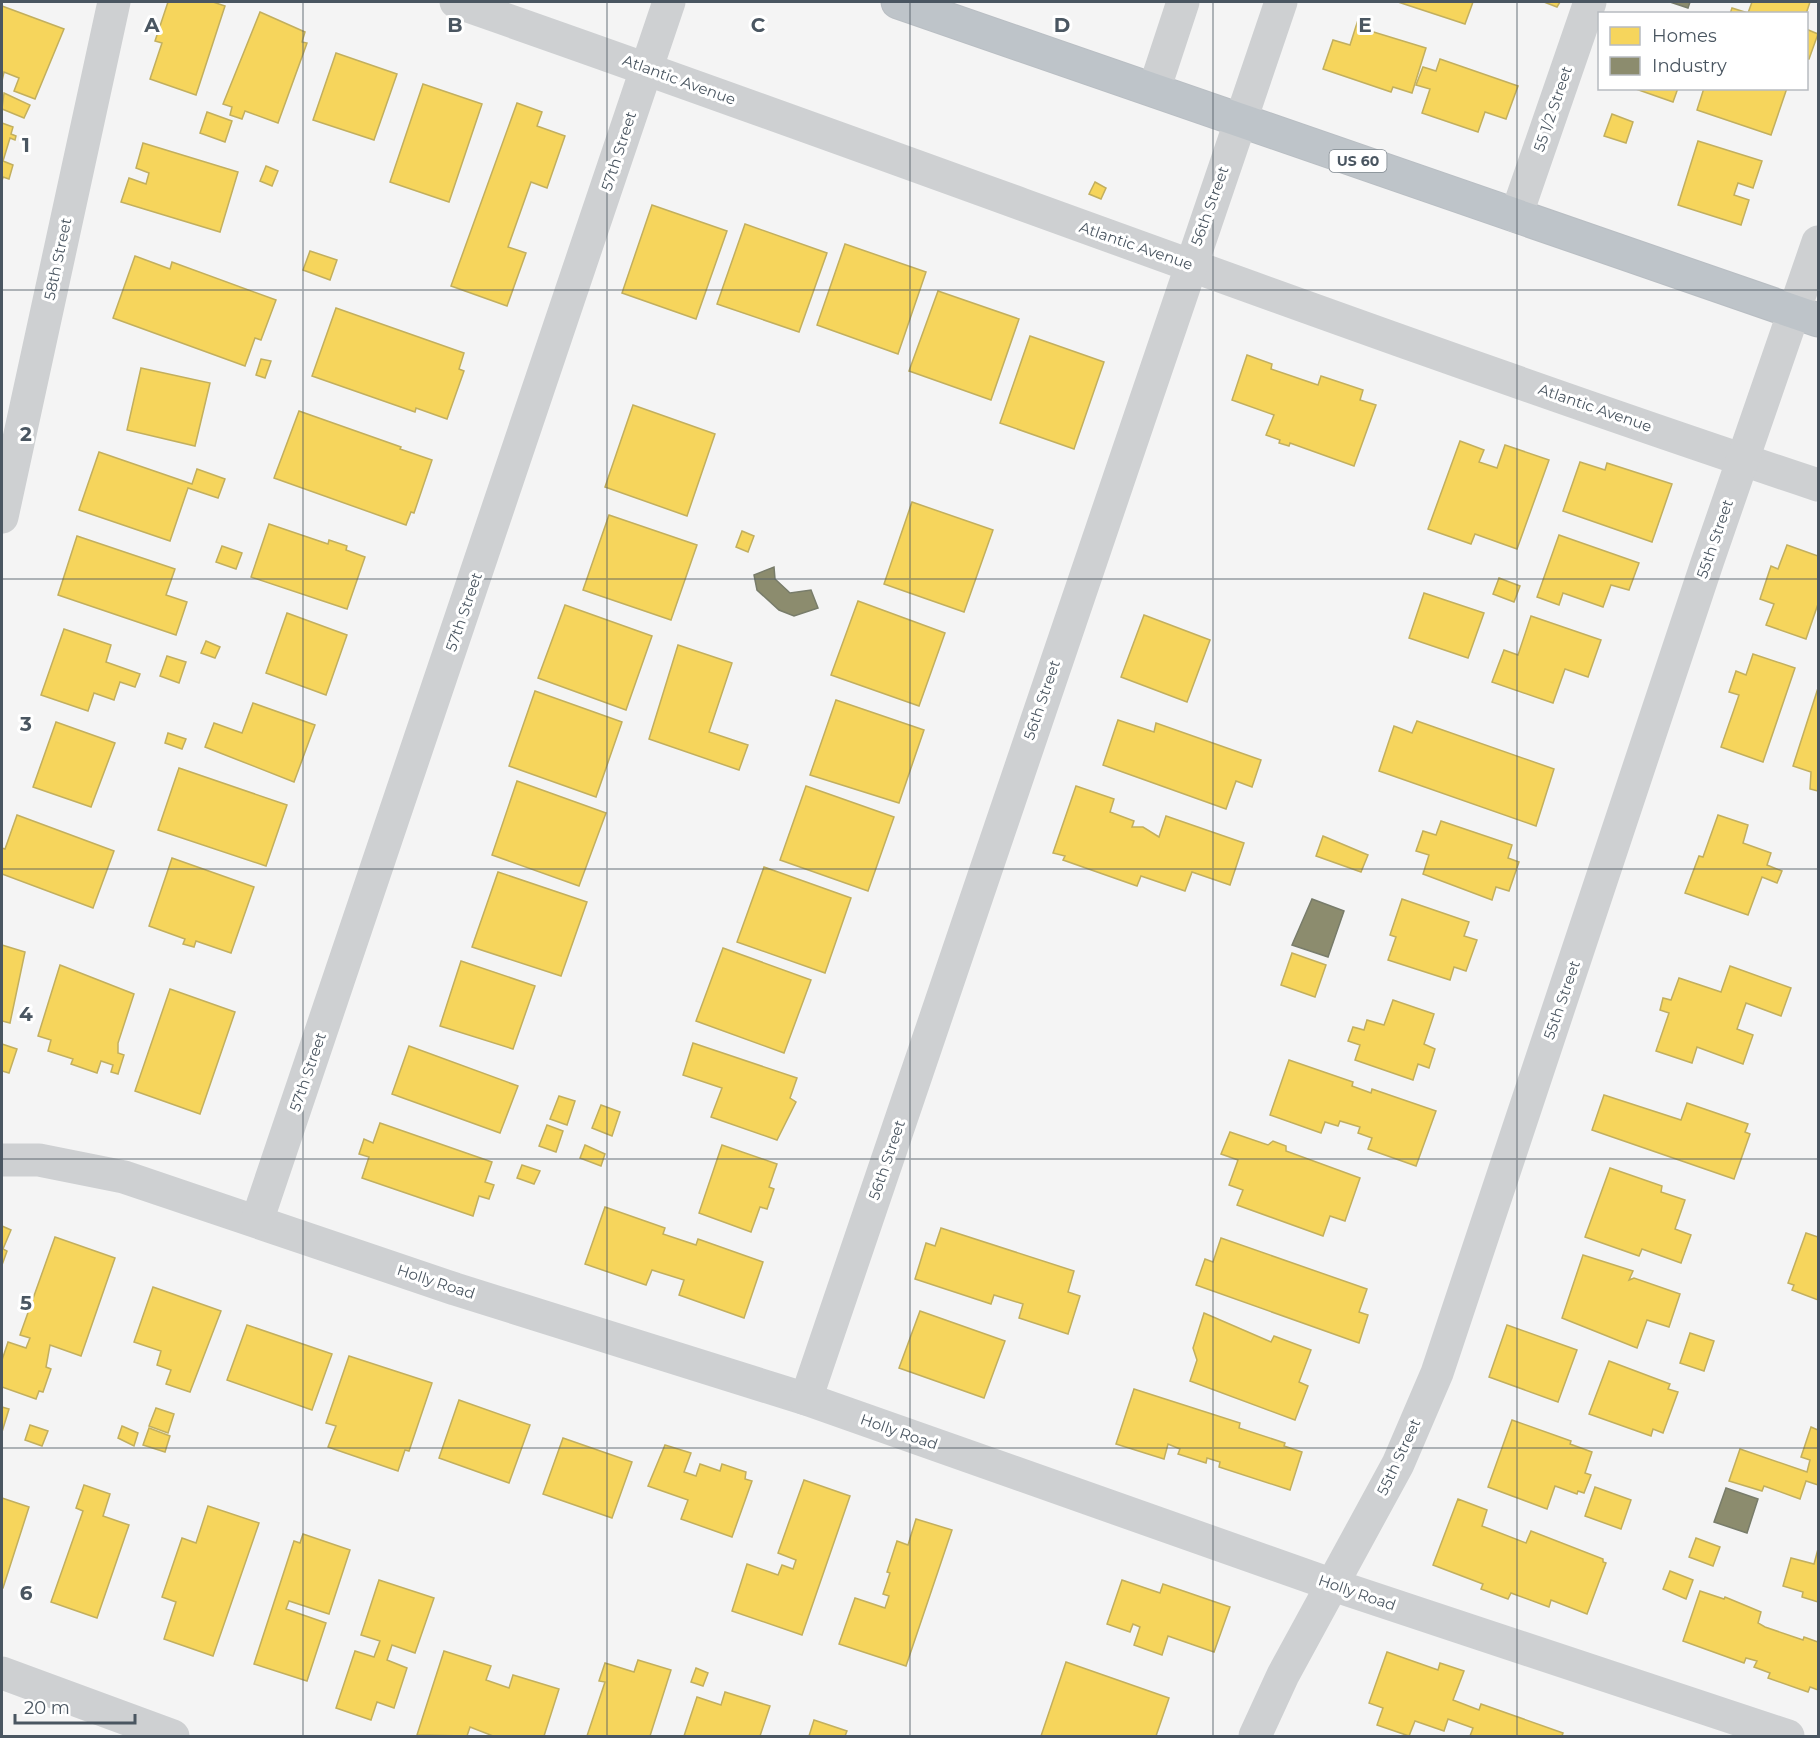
<svg xmlns="http://www.w3.org/2000/svg" width="1820" height="1738" font-family="Montserrat,sans-serif">
<style>
.homes{fill:#f6d55c;stroke:#c2af5e;stroke-width:1.5}
.industry{fill:#8c8c6e;stroke:#787c6a;stroke-width:1.5}
.lines{fill:none;stroke-linecap:round;stroke-linejoin:round}
.highway-casing{stroke:#b9bec3;stroke-width:35}
.minor{stroke:#ced0d2;stroke-width:33}
.highway{stroke:#bec4c9;stroke-width:33}
.grid{fill:none;stroke:#4a5661;stroke-width:1.5;stroke-opacity:0.55}
.labels{text-anchor:middle;stroke-width:6;stroke-linejoin:round;paint-order:stroke}
.shield{fill:#fff;stroke:#808990;stroke-width:1.5}
.shield-label{font-size:14px;font-weight:bold;fill:#4a5661}
.street-label{font-size:15px;fill:#4a5661;stroke:#fff}
.grid-label{font-size:20px;text-anchor:middle;font-weight:bold;fill:#4a5661;stroke:#fff;stroke-width:6;stroke-linejoin:round;paint-order:stroke}
</style>
<rect width="100%" height="100%" fill="#f4f4f4"/>
<g class="homes">
<polygon points="168,2 213,2 225,6 196,95 150,79 162,43 155,41"/>
<polygon points="1398,2 1473,2 1465,24"/>
<polygon points="1544,2 1560,2 1557,7"/>
<polygon points="1752,2 1810,2 1806,14 1730,14 1732,8 1748,13"/>
<polygon points="2,6 64,29 35,99 14,91 19,78 4,72 2,81"/>
<polygon points="260,12 305,32 302,42 307,43 278,123 245,111 242,119 230,115 232,107 223,104"/>
<polygon points="1358,20 1369,23 1367,30 1426,48 1412,93 1393,87 1391,92 1323,69 1333,40 1350,45"/>
<polygon points="1806,29 1818,34 1809,59 1806,59"/>
<polygon points="336,53 397,74 374,140 313,120"/>
<polygon points="1440,59 1518,86 1506,119 1485,112 1478,132 1422,113 1430,89 1416,85 1423,67 1436,71"/>
<polygon points="423,84 482,104 449,202 390,182"/>
<polygon points="1633,88 1678,88 1673,102"/>
<polygon points="1704,88 1787,88 1771,135 1697,110"/>
<polygon points="4,93 30,105 24,118 2,109"/>
<polygon points="517,103 542,112 537,126 565,136 547,188 531,182 508,247 526,253 507,306 451,286"/>
<polygon points="207,112 232,121 225,142 200,133"/>
<polygon points="1612,114 1633,122 1626,143 1604,136"/>
<polygon points="2,123 13,127 11,134 16,136 15,140 10,138 3,161 13,165 9,179 3,177 2,181"/>
<polygon points="1698,141 1762,161 1753,188 1738,183 1734,195 1749,200 1741,225 1678,205"/>
<polygon points="143,143 238,172 220,232 121,202 129,178 146,184 149,173 136,168"/>
<polygon points="266,166 278,171 272,186 260,181"/>
<polygon points="1095,182 1106,188 1101,199 1089,194"/>
<polygon points="652,205 727,231 696,319 622,293"/>
<polygon points="745,224 827,253 799,332 717,304"/>
<polygon points="845,244 926,272 898,354 817,325"/>
<polygon points="310,251 337,260 330,280 303,270"/>
<polygon points="135,256 170,269 172,262 276,300 261,340 255,338 245,366 113,318"/>
<polygon points="938,291 1019,319 991,400 909,371"/>
<polygon points="336,308 464,353 459,369 464,371 447,419 416,408 415,412 312,376"/>
<polygon points="1030,336 1104,362 1074,449 1000,423"/>
<polygon points="1247,355 1272,364 1271,369 1318,385 1321,376 1363,390 1360,400 1376,405 1354,466 1290,443 1289,446 1279,443 1280,440 1266,435 1274,415 1232,400"/>
<polygon points="261,359 271,361 265,378 256,375"/>
<polygon points="141,368 210,383 195,446 127,430"/>
<polygon points="633,405 715,434 687,516 605,487"/>
<polygon points="299,411 401,447 400,449 432,460 414,513 411,512 406,525 274,478"/>
<polygon points="1460,441 1484,450 1479,462 1497,468 1505,445 1549,460 1517,549 1475,534 1471,544 1428,529"/>
<polygon points="99,452 192,484 197,469 225,479 218,498 188,488 170,541 79,510"/>
<polygon points="1580,462 1605,470 1607,463 1672,484 1652,542 1563,511"/>
<polygon points="912,502 993,530 964,612 884,584"/>
<polygon points="609,515 697,545 671,620 583,590"/>
<polygon points="269,524 328,544 329,540 347,546 346,550 365,557 347,609 251,577"/>
<polygon points="742,531 754,536 748,552 736,547"/>
<polygon points="1559,535 1639,563 1629,590 1611,585 1603,607 1563,593 1559,605 1537,597"/>
<polygon points="77,536 175,569 166,595 187,602 176,635 58,595"/>
<polygon points="1787,545 1818,556 1818,604 1806,639 1766,625 1774,604 1760,599 1771,566 1778,569"/>
<polygon points="222,546 242,553 236,569 216,562"/>
<polygon points="1499,578 1520,586 1514,602 1493,594"/>
<polygon points="1424,593 1484,613 1468,658 1409,638"/>
<polygon points="858,601 945,633 919,706 831,675"/>
<polygon points="565,605 652,636 626,710 538,678"/>
<polygon points="287,613 347,635 326,695 266,673"/>
<polygon points="1144,615 1210,640 1187,702 1121,677"/>
<polygon points="1531,616 1601,640 1588,677 1565,669 1553,703 1492,682 1504,650 1518,655"/>
<polygon points="64,629 111,645 106,662 140,674 135,687 120,682 114,700 94,693 88,711 41,695"/>
<polygon points="206,641 220,647 215,658 201,653"/>
<polygon points="678,645 732,663 709,732 748,745 739,770 649,739"/>
<polygon points="1753,654 1795,668 1763,762 1721,747 1739,695 1729,692 1736,671 1746,675"/>
<polygon points="167,656 186,662 179,683 160,676"/>
<polygon points="1818,688 1818,791 1810,789 1811,772 1793,766"/>
<polygon points="535,691 622,722 596,797 509,766"/>
<polygon points="836,700 924,730 899,803 810,775"/>
<polygon points="253,703 315,725 294,782 205,747 214,723 242,733"/>
<polygon points="1118,720 1154,732 1156,723 1261,760 1252,787 1236,781 1226,809 1103,765"/>
<polygon points="1417,721 1554,769 1536,826 1379,771 1394,726 1412,733"/>
<polygon points="56,722 115,743 91,807 33,787"/>
<polygon points="168,733 186,739 182,749 165,743"/>
<polygon points="179,768 287,805 266,866 158,830"/>
<polygon points="517,781 606,813 579,886 492,855"/>
<polygon points="806,786 894,817 868,891 780,860"/>
<polygon points="1076,786 1114,799 1110,812 1134,821 1132,827 1143,827 1159,837 1166,816 1244,843 1230,885 1192,872 1185,891 1141,876 1137,886 1063,860 1065,856 1053,853"/>
<polygon points="17,815 114,851 93,908 2,874 2,848 5,849"/>
<polygon points="1718,815 1748,825 1743,843 1771,853 1767,865 1782,871 1777,883 1762,877 1748,915 1685,893 1699,856 1703,857"/>
<polygon points="1441,821 1512,845 1508,858 1519,862 1509,891 1496,887 1492,900 1423,874 1429,855 1416,851 1423,831 1436,835"/>
<polygon points="1323,836 1368,855 1361,872 1316,856"/>
<polygon points="172,858 254,887 231,953 196,941 194,947 183,944 185,939 149,926"/>
<polygon points="764,867 851,898 825,973 737,942"/>
<polygon points="498,872 587,902 561,976 472,947"/>
<polygon points="1402,899 1469,922 1464,936 1477,940 1466,971 1454,967 1450,980 1388,960 1396,937 1390,935"/>
<polygon points="2,945 25,952 10,1023 2,1021"/>
<polygon points="723,948 811,980 784,1053 696,1021"/>
<polygon points="1292,953 1326,965 1315,997 1281,985"/>
<polygon points="461,961 535,986 513,1049 440,1026"/>
<polygon points="60,965 134,994 118,1043 118,1053 124,1055 118,1074 111,1072 113,1065 101,1061 97,1073 71,1064 73,1059 48,1051 51,1040 38,1036"/>
<polygon points="1730,966 1791,988 1781,1016 1746,1003 1737,1029 1753,1035 1743,1064 1697,1047 1692,1063 1656,1051 1669,1013 1660,1010 1663,998 1671,1000 1679,978 1721,992"/>
<polygon points="170,989 235,1012 200,1114 135,1091"/>
<polygon points="1393,1000 1434,1014 1424,1044 1435,1049 1429,1068 1418,1064 1413,1080 1355,1060 1360,1045 1348,1041 1353,1027 1364,1030 1367,1020 1384,1025"/>
<polygon points="693,1043 797,1078 790,1098 796,1102 777,1140 711,1117 722,1088 683,1075"/>
<polygon points="2,1044 17,1049 9,1073 2,1071"/>
<polygon points="409,1046 518,1086 500,1133 392,1094"/>
<polygon points="1289,1060 1353,1082 1352,1086 1371,1093 1372,1089 1436,1111 1416,1166 1368,1149 1372,1138 1358,1133 1360,1127 1340,1121 1338,1126 1325,1122 1321,1133 1270,1115"/>
<polygon points="1604,1095 1681,1120 1687,1103 1748,1124 1745,1132 1750,1134 1734,1179 1592,1130"/>
<polygon points="559,1096 575,1101 567,1125 550,1119"/>
<polygon points="601,1105 620,1112 612,1136 592,1128"/>
<polygon points="380,1123 492,1162 485,1182 494,1185 489,1199 479,1196 473,1216 362,1178 369,1157 359,1154 364,1139 373,1143"/>
<polygon points="547,1125 563,1131 556,1152 539,1146"/>
<polygon points="1230,1132 1268,1145 1273,1141 1286,1146 1286,1151 1360,1178 1345,1221 1330,1216 1323,1236 1237,1205 1243,1190 1229,1185 1238,1160 1221,1154"/>
<polygon points="585,1145 605,1154 601,1166 580,1158"/>
<polygon points="722,1145 777,1164 769,1187 774,1189 767,1209 760,1207 751,1232 699,1213"/>
<polygon points="522,1165 540,1171 534,1184 517,1178"/>
<polygon points="1610,1168 1662,1186 1661,1192 1685,1200 1675,1229 1691,1235 1681,1263 1642,1249 1639,1256 1585,1237"/>
<polygon points="605,1207 665,1228 663,1234 696,1245 698,1239 763,1262 744,1318 679,1295 684,1280 652,1270 646,1285 585,1264"/>
<polygon points="2,1226 11,1230 3,1249 7,1251 2,1265"/>
<polygon points="941,1228 1074,1271 1068,1292 1080,1296 1068,1334 1019,1318 1023,1304 994,1295 991,1304 915,1279 926,1243 935,1246"/>
<polygon points="1806,1233 1818,1237 1818,1300 1792,1290 1794,1285 1788,1283"/>
<polygon points="55,1237 115,1258 81,1356 50,1345 46,1367 51,1369 43,1392 39,1391 36,1399 2,1387 2,1360 8,1342 26,1348 30,1338 20,1335"/>
<polygon points="1221,1238 1367,1289 1359,1312 1368,1315 1359,1343 1196,1285 1205,1259 1213,1262"/>
<polygon points="1583,1255 1633,1271 1629,1280 1634,1278 1680,1294 1669,1327 1647,1320 1637,1348 1562,1318"/>
<polygon points="153,1287 221,1311 190,1392 166,1384 171,1370 157,1365 161,1351 134,1342"/>
<polygon points="920,1311 1005,1341 984,1398 899,1368"/>
<polygon points="1204,1313 1271,1342 1274,1336 1311,1350 1299,1382 1308,1386 1295,1420 1190,1381 1197,1360 1193,1348"/>
<polygon points="247,1325 332,1354 312,1410 227,1380"/>
<polygon points="1507,1325 1577,1350 1558,1402 1489,1377"/>
<polygon points="1690,1333 1714,1341 1704,1371 1680,1363"/>
<polygon points="349,1356 432,1383 409,1451 405,1450 398,1471 328,1447 336,1426 326,1423"/>
<polygon points="1609,1361 1670,1384 1668,1389 1678,1392 1663,1433 1653,1429 1651,1436 1589,1414"/>
<polygon points="1134,1389 1240,1423 1239,1428 1285,1443 1284,1446 1302,1452 1290,1490 1219,1467 1220,1462 1207,1458 1206,1463 1178,1454 1180,1449 1168,1444 1164,1459 1116,1444"/>
<polygon points="459,1400 530,1425 509,1483 439,1458"/>
<polygon points="2,1407 9,1409 2,1432"/>
<polygon points="156,1408 174,1414 168,1433 149,1426"/>
<polygon points="1512,1420 1571,1441 1570,1444 1592,1452 1585,1473 1591,1475 1584,1493 1578,1491 1577,1494 1555,1486 1547,1509 1488,1487"/>
<polygon points="30,1425 48,1431 42,1446 25,1440"/>
<polygon points="122,1426 138,1433 134,1446 118,1438"/>
<polygon points="1811,1427 1818,1430 1818,1485 1806,1481 1800,1499 1764,1486 1762,1491 1729,1481 1740,1449 1807,1472 1810,1460 1801,1457"/>
<polygon points="149,1428 170,1436 165,1452 143,1445"/>
<polygon points="563,1438 632,1462 612,1518 543,1494"/>
<polygon points="665,1445 691,1453 684,1472 696,1476 700,1464 720,1471 722,1464 746,1472 745,1479 752,1481 732,1537 681,1519 688,1500 648,1486"/>
<polygon points="804,1480 850,1496 802,1635 732,1611 747,1564 778,1575 782,1565 793,1569 796,1560 778,1553"/>
<polygon points="84,1485 110,1494 103,1516 129,1525 97,1618 51,1602 83,1511 76,1508"/>
<polygon points="1595,1487 1631,1500 1621,1529 1585,1516"/>
<polygon points="2,1498 29,1507 3,1588 2,1588"/>
<polygon points="1458,1499 1487,1510 1482,1526 1526,1543 1531,1531 1603,1559 1603,1562 1606,1563 1587,1614 1551,1600 1549,1607 1511,1593 1508,1599 1481,1589 1483,1584 1433,1565"/>
<polygon points="208,1506 259,1523 213,1656 164,1639 176,1602 162,1597 182,1538 196,1543"/>
<polygon points="916,1519 952,1530 906,1666 839,1644 855,1598 885,1608 889,1596 883,1594 890,1573 887,1572 897,1541 908,1545"/>
<polygon points="303,1534 350,1550 329,1614 289,1601 286,1609 326,1623 307,1681 254,1664 294,1541 300,1543"/>
<polygon points="1696,1538 1720,1547 1713,1566 1689,1557"/>
<polygon points="1818,1549 1818,1602 1802,1597 1803,1592 1783,1586 1791,1558 1814,1564"/>
<polygon points="1670,1571 1693,1580 1686,1599 1663,1589"/>
<polygon points="379,1580 434,1598 415,1653 392,1645 387,1660 407,1668 394,1708 377,1702 371,1720 336,1708 355,1651 374,1657 380,1641 361,1635"/>
<polygon points="1122,1580 1160,1593 1163,1584 1230,1607 1214,1652 1168,1636 1162,1655 1134,1645 1140,1627 1133,1624 1130,1632 1107,1624"/>
<polygon points="1700,1591 1724,1599 1725,1597 1761,1612 1758,1623 1765,1627 1803,1640 1804,1637 1818,1642 1818,1690 1810,1687 1808,1692 1768,1678 1770,1673 1754,1667 1757,1661 1746,1658 1744,1663 1683,1641"/>
<polygon points="444,1651 491,1666 486,1680 509,1688 513,1675 559,1689 544,1736 493,1736 470,1727 467,1736 417,1735"/>
<polygon points="1387,1652 1438,1670 1440,1663 1464,1671 1453,1700 1479,1710 1481,1704 1563,1733 1562,1736 1470,1736 1473,1728 1448,1719 1444,1731 1415,1721 1409,1736 1377,1725 1383,1708 1369,1703"/>
<polygon points="638,1660 671,1670 650,1736 587,1736 605,1682 599,1681 605,1663 634,1672"/>
<polygon points="1066,1662 1169,1698 1156,1736 1041,1736"/>
<polygon points="696,1668 708,1673 703,1686 691,1682"/>
<polygon points="725,1692 770,1706 760,1736 684,1736 697,1697 721,1705"/>
<polygon points="814,1720 847,1731 845,1736 809,1736"/>
</g>
<g class="industry">
<polygon points="1670,2 1690,2 1688,8"/>
<polygon points="774,567 775,579 790,593 811,590 818,608 794,616 779,610 757,590 754,575"/>
<polygon points="1312,899 1344,911 1328,957 1292,945"/>
<polygon points="1726,1488 1758,1499 1747,1533 1714,1522"/>
</g>
<g class="lines">
<defs>
<polyline id="highway" points="898,2 1818,320"/>
</defs>
<use href="#highway" class="highway-casing"/>
<g class="minor">
<path d="M456 2C911 160 1361 333 1818 485"/>
<polyline points="1154,90 1183,2"/>
<polyline points="1516,216 1590,2"/>
<polyline points="2,517 114,2"/>
<polyline points="2,1160 39,1160 124,1177 455,1289 806,1399 1333,1585 1788,1736"/>
<polyline points="257,1221 669,2"/>
<polyline points="806,1399 1281,2"/>
<polyline points="2,1673 173,1736"/>
<polyline points="1255,1736 1283,1675 1398,1464 1437,1373 1707,563 1818,242"/>
</g>
<use href="#highway" class="highway"/>
</g>
<path class="grid" d="M303 2V1736M607 2V1736M910 2V1736M1213 2V1736M1517 2V1736M2 290H1818M2 579H1818M2 869H1818M2 1159H1818M2 1448H1818"/>
<g class="labels">
<rect class="shield" x="1329.5" y="150" width="57" height="22" rx="4.5"/>
<g class="shield-label">
<text x="1358" y="166">US 60</text>
</g>
<g class="street-label">
<text transform="translate(679 80) rotate(20)" y="5">Atlantic Avenue</text>
<text transform="translate(1553 109) rotate(-71)" y="5">55 1/2 Street</text>
<text transform="translate(619 151) rotate(-72)" y="5">57th Street</text>
<text transform="translate(1210 206) rotate(-70)" y="5">56th Street</text>
<text transform="translate(1136 246) rotate(19)" y="5">Atlantic Avenue</text>
<text transform="translate(58 259) rotate(-78)" y="5">58th Street</text>
<text transform="translate(1595 408) rotate(19)" y="5">Atlantic Avenue</text>
<text transform="translate(1715 539) rotate(-71)" y="5">55th Street</text>
<text transform="translate(464 612) rotate(-71)" y="5">57th Street</text>
<text transform="translate(1042 700) rotate(-71)" y="5">56th Street</text>
<text transform="translate(1562 1000) rotate(-71)" y="5">55th Street</text>
<text transform="translate(308 1072) rotate(-71)" y="5">57th Street</text>
<text transform="translate(887 1160) rotate(-71)" y="5">56th Street</text>
<text transform="translate(436 1282) rotate(18)" y="5">Holly Road</text>
<text transform="translate(899 1432) rotate(19)" y="5">Holly Road</text>
<text transform="translate(1399 1457) rotate(-65)" y="5">55th Street</text>
<text transform="translate(1357 1593) rotate(19)" y="5">Holly Road</text>
</g>
</g>
<g class="grid-label">
<text x="152" y="32">A</text>
<text x="455" y="32">B</text>
<text x="758" y="32">C</text>
<text x="1062" y="32">D</text>
<text x="1365" y="32">E</text>
<text x="26" y="152">1</text>
<text x="26" y="441">2</text>
<text x="26" y="731">3</text>
<text x="26" y="1021">4</text>
<text x="26" y="1310">5</text>
<text x="26" y="1600">6</text>
</g>
<rect width="1820" height="1738" fill="none" stroke="#4a5661" stroke-width="6"/>
<rect x="1598" y="12" width="210" height="78" fill="#ffffff" stroke="#b7bbc0" stroke-width="1.5"/>
<rect x="1610" y="27" width="30" height="18" fill="#f6d55c" stroke="#b7bbc0" stroke-width="1.5"/>
<text x="1652" y="42" font-size="18" fill="#4a5661">Homes</text>
<rect x="1610" y="57" width="30" height="18" fill="#8c8c6e" stroke="#b7bbc0" stroke-width="1.5"/>
<text x="1652" y="72" font-size="18" fill="#4a5661">Industry</text>
<path d="M15 1714v9h120v-9" fill="none" stroke="#4a5661" stroke-width="3"/>
<text x="24" y="1714" font-size="18" fill="#4a5661" stroke="#ffffff" stroke-width="4.5" paint-order="stroke">20 m</text>
</svg>
